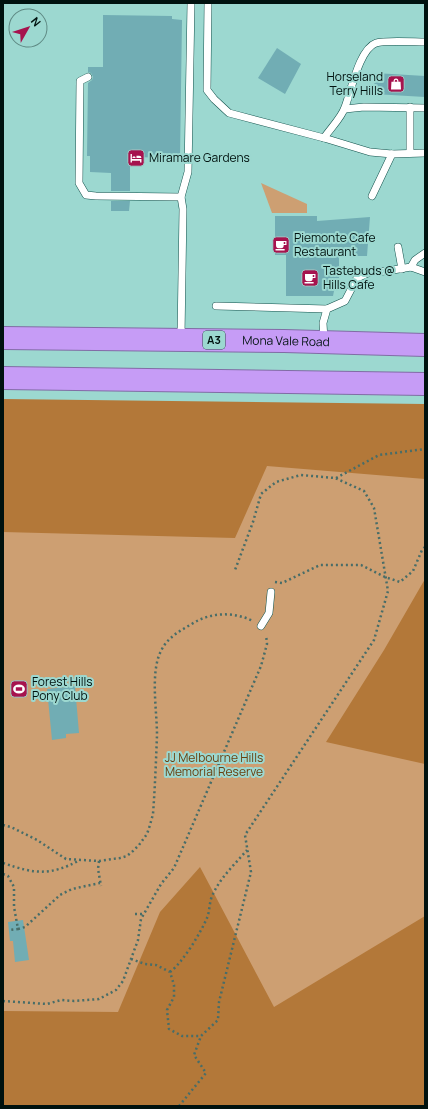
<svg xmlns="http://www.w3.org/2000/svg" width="428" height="1109" font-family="Manrope,sans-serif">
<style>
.green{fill:#cd9f72}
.forest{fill:#b37839}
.building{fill:#71adb4}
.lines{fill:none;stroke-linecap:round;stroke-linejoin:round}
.lane-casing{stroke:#11514b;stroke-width:8}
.highway-casing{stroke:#816ca5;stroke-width:24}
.path{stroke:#486d68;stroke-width:2.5;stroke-dasharray:2 3;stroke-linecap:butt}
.lane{stroke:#fff;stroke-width:7}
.highway{stroke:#c69cf6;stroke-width:22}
.labels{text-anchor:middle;stroke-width:4;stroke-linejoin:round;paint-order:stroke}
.shield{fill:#9cd8d0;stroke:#2f4d49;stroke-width:1}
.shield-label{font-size:11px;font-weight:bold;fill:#00120f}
.poi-label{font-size:12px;fill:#00120f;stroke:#9cd8d0;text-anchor:start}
.street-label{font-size:12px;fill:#00120f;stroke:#9cd8d0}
.park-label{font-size:12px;fill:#694010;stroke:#9cd8d0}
</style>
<rect width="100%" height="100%" fill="#9cd8d0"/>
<g class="green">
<polygon points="261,183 307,204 307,213 272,213"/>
<polygon points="3,415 425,424 425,1106 3,1106"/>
</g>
<g class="forest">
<polygon points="3,399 425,404 425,479 267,466 235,538 3,532"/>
<polygon points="425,579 425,764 326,742 384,650"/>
<polygon points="200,867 274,1007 425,916 425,1106 3,1106 3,1011 118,1012 160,912"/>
</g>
<g class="building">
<polygon points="103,15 172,16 172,19 182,20 180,158 130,157 130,191 111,191 111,173 90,172 90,156 87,156 88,83 92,80 93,77 91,73 88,72 88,67 103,67"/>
<polygon points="277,48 301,64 285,94 258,78"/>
<polygon points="375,73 425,76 425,97 374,94"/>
<polygon points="111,201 130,201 129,211 111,211"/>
<polygon points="275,216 317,216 317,221 370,217 367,256 339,256 339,291 334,291 333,296 286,296 286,255 275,255"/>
<polygon points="75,686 79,733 66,734 66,738 52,740 47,689"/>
<polygon points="23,920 29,960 15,962 13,941 10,941 8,922"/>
</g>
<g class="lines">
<defs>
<g id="lane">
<path d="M208 3 207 90 214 99 229 113 324 138C330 129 342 117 345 107 351 92 359 49 376 43 384 40 415 42 425 42"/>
<polyline points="88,77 80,81 79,183 86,195 96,196 181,197"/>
<polyline points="345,109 364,107 425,108"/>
<polyline points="324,138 370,152 392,154 425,153"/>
<polyline points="410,153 410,107"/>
<polyline points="372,196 392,154"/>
<polyline points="398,247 402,269"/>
<polyline points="411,267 415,260 425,253"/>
<polyline points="216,306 327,309"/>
<polyline points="181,337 183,209 181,197 188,172 191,3"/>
<polyline points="324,340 323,323 327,309 345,301 357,278 370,272 387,271 411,267 425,272"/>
<polyline points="261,626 269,613 271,592"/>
</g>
<g id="highway">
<path id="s1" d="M3 338 284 341 425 345"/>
<polyline points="3,378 425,384"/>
</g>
</defs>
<use href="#lane" class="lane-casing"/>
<use href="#highway" class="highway-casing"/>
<g class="path">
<polyline points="336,478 379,455 425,449"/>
<polyline points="275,582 282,583 320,565 361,565 385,577 400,582 413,571 422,550 425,547"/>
<path d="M3 825 11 827 37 840 66 859 99 861 120 858 127 856 133 851 139 845 147 834 150 825 153 814C155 787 156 761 157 735 157 711 150 672 161 651 168 636 182 630 195 622 213 612 235 612 253 621"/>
<polyline points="99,861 98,869 101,886"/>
<path d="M3 863C35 874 50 876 80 860"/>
<polyline points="3,874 8,876 14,887 14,907 18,929 10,930"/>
<polyline points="135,914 144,914"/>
<polyline points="18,929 25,927 60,895 72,889 100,883"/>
<polyline points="131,959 145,964 156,965 170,972 174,985 174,997 167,1010 169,1029 182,1036 201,1036 218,1020 219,1002 251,872 245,835 374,640 388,591 374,508 364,491 335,478 301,475 276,482 261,494 253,522 235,570"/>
<path d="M170 972C183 962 200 934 207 918 210 911 209 901 213 894 221 877 235 864 247 850"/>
<polyline points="3,1001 47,1004 61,1000 74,1001 99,999 116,990 123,981 131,959 138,940 141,919 161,884 174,868 261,666 267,644 266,635"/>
<polyline points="179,1106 206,1073 194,1055 201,1036"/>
</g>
<use href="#lane" class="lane"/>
<use href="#highway" class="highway"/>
</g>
<defs>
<symbol id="shop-square" viewBox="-11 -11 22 22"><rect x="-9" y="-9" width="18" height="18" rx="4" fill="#a6134e" stroke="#9cd8d0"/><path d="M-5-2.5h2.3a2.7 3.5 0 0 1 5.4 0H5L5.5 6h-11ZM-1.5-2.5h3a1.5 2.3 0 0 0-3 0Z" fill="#fff"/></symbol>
<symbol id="hotel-square" viewBox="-11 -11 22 22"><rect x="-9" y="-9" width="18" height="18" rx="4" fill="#a6134e" stroke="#9cd8d0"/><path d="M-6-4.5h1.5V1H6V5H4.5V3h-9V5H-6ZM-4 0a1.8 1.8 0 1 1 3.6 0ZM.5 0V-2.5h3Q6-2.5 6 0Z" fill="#fff"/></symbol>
<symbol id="cafe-square" viewBox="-11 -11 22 22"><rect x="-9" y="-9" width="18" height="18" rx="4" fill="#a6134e" stroke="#9cd8d0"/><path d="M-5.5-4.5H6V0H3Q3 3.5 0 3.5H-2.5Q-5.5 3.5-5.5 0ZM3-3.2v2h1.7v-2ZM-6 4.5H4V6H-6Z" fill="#fff"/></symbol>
<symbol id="stadium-square" viewBox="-11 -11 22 22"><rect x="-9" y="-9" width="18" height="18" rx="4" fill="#a6134e" stroke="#9cd8d0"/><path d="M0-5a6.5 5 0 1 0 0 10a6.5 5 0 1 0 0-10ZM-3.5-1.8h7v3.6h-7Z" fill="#fff"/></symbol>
</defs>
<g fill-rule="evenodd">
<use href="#shop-square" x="386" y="74" width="20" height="20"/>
<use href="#hotel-square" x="126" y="148" width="20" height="20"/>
<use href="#cafe-square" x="271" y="235" width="20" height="20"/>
<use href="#cafe-square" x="300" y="268" width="20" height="20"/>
<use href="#stadium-square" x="9" y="679" width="20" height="20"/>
</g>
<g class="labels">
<rect class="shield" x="203" y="331" width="22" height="18" rx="3"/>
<g class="shield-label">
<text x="214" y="344">A3</text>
</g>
<g class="poi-label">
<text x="383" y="81" text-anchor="end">Horseland<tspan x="383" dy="14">Terry Hills</tspan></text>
<text x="149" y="162">Miramare Gardens</text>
<text x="294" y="242">Piemonte Cafe<tspan x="294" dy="14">Restaurant</tspan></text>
<text x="323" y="275">Tastebuds @<tspan x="323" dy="14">Hills Cafe</tspan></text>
<text x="32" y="686">Forest Hills<tspan x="32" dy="14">Pony Club</tspan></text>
</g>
<g class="street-label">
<text dy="4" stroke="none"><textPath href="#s1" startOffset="283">Mona Vale Road</textPath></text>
</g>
<g class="park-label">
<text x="214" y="762">JJ Melbourne Hills<tspan x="214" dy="14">Memorial Reserve</tspan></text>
</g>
</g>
<rect width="428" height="1109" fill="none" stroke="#00120f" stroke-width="8"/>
<g transform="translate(28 28) rotate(51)"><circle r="19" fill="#9cd8d0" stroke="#5e8983"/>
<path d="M0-3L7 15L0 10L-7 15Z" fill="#a6134e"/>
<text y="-6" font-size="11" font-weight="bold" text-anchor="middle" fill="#00120f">N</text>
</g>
</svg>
